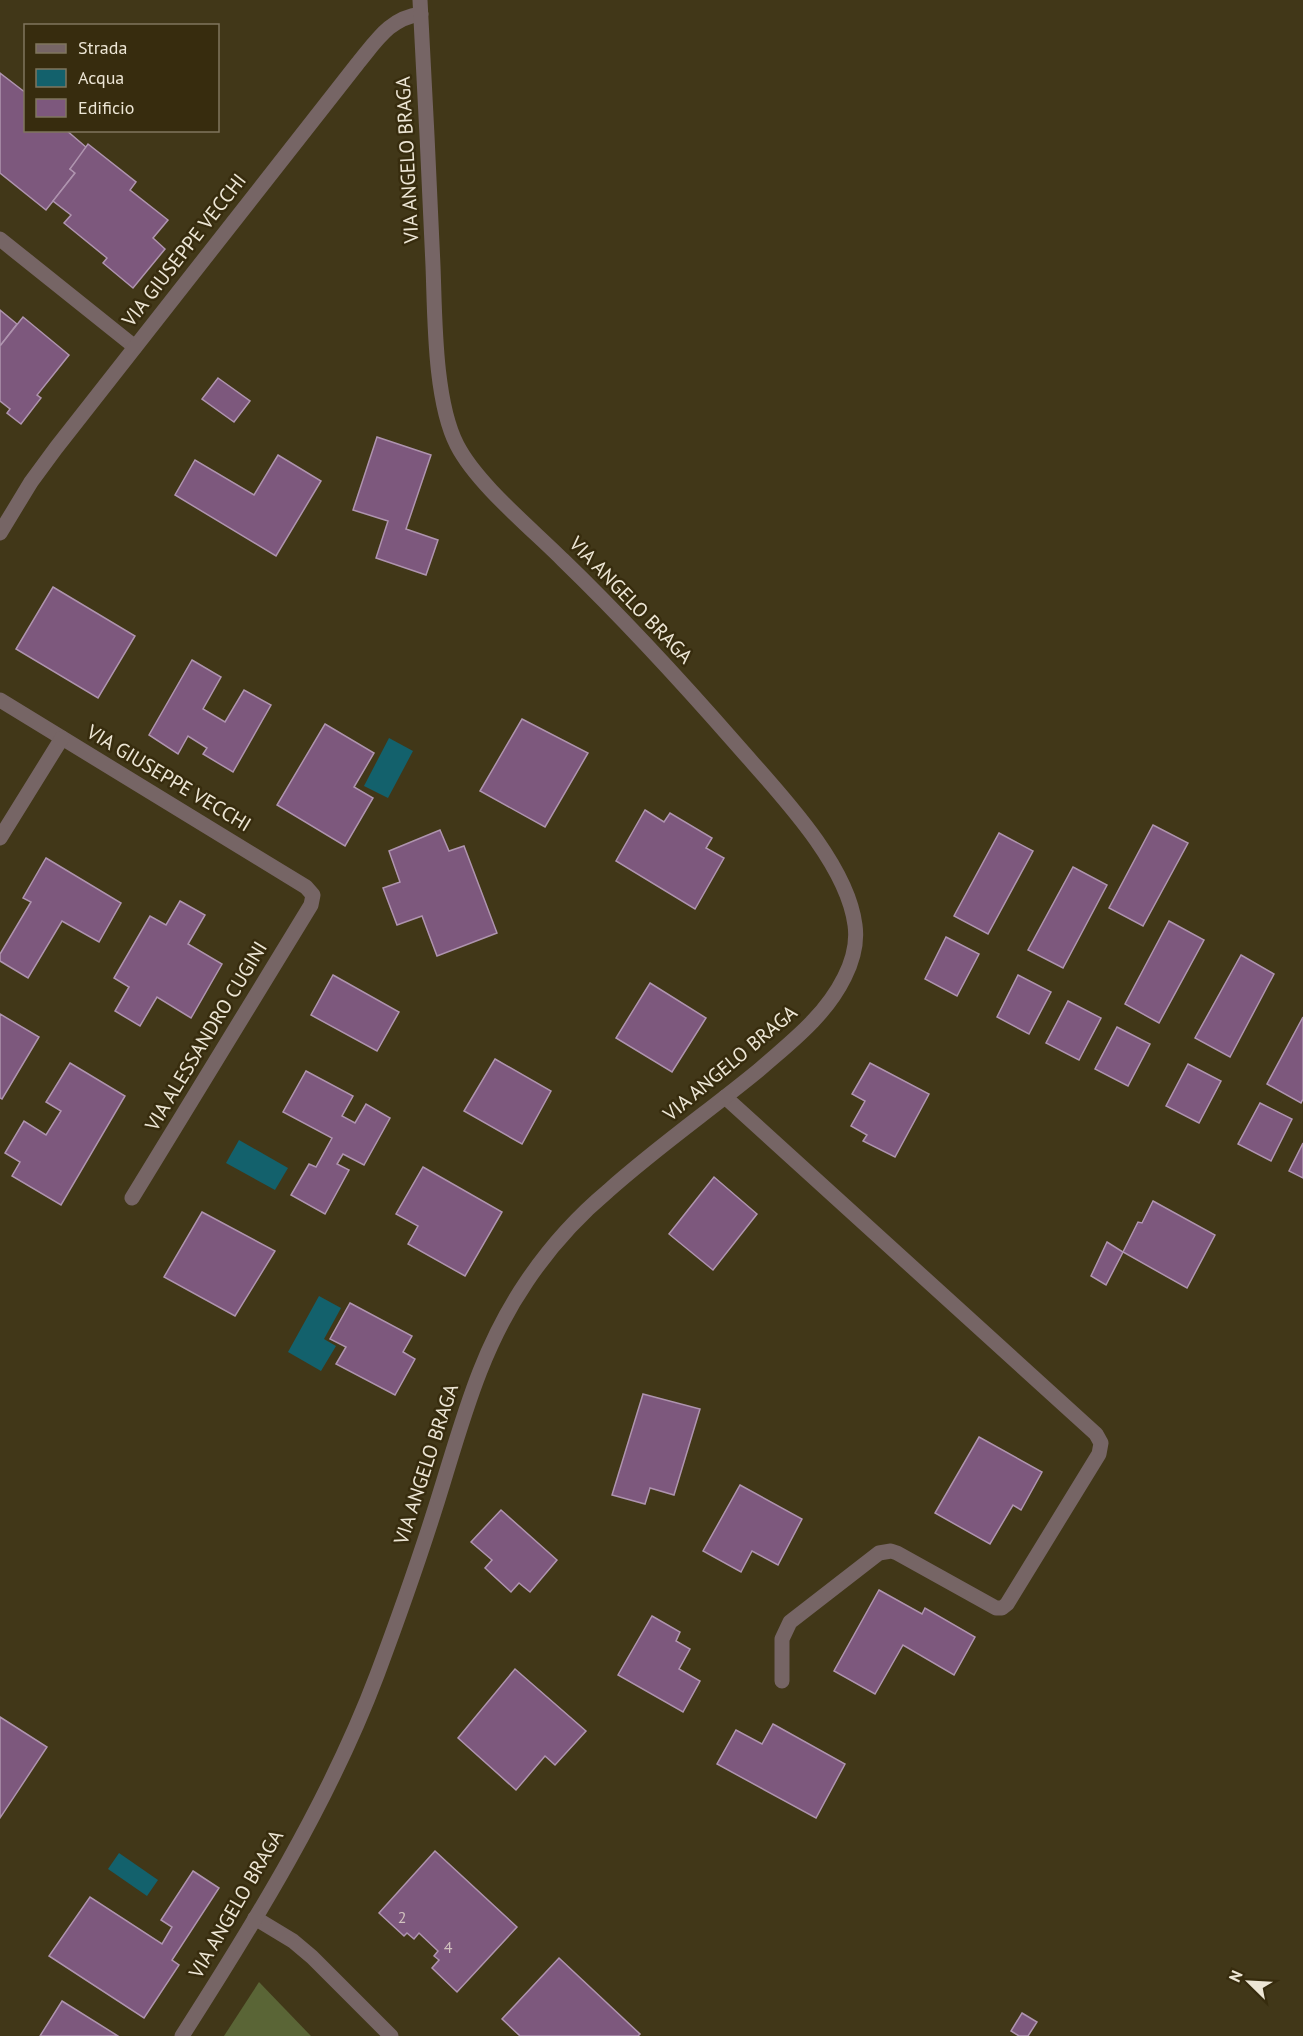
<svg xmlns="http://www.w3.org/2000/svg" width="1303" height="2036" font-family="'PT Sans',sans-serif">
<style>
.green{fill:#5a6536}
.water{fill:#13616c}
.building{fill:#7d587d;stroke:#af94af;stroke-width:1.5}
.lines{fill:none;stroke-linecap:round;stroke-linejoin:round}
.street{stroke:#766565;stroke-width:15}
.labels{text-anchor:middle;stroke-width:5;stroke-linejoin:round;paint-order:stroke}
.number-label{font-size:16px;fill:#d1c2bf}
.street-label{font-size:20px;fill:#ede6d5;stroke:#372c0e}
</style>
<rect width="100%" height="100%" fill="#413718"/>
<polygon class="green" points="259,1982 311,2036 224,2036"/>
<g class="water">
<polygon points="389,738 413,751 388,798 364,786"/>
<polygon points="239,1140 288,1168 275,1190 226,1163"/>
<polygon points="319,1296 341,1308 324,1339 336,1346 321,1371 288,1352"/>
<polygon points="119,1853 158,1880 147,1896 108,1869"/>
</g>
<g class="building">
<polygon points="0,73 26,93 26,130 66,130 87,148 70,169 75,173 46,210 0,173"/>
<polygon points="88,144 136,182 130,190 168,220 153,238 165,249 133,288 103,263 107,258 64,223 71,215 53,201 75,173 70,169"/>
<polygon points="0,310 17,324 0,346"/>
<polygon points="23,317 69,355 37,395 41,398 21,424 7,413 10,409 0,401 0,346"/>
<polygon points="218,378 250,401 234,422 202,399"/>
<polygon points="377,437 431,455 406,529 438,540 426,575 376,558 388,521 353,510"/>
<polygon points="278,455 321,481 276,556 175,495 195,460 254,495"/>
<polygon points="53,587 135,636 98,698 16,649"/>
<polygon points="192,660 221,677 203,709 225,722 244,690 271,705 233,772 203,754 207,748 188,736 178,754 149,735"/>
<polygon points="522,719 588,753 545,827 480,791"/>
<polygon points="325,724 374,753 354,787 373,798 345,846 277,805"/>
<polygon points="645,810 664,822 670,813 712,838 706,848 724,858 695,909 616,861"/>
<polygon points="1153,825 1188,843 1143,926 1109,908"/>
<polygon points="440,830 449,851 464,846 497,933 437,956 422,916 397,925 383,888 400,882 389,851"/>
<polygon points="999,833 1033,851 988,934 954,916"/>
<polygon points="46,858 121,903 99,942 62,921 28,978 0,961 0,954 31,902 23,898"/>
<polygon points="1073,867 1107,885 1063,968 1028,950"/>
<polygon points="180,901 205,915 188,944 222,964 191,1018 157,997 140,1026 115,1011 129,987 114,978 150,916 166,925"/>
<polygon points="1169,921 1204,940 1159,1023 1125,1004"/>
<polygon points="946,937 979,954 957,996 925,979"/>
<polygon points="1241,955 1274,974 1230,1057 1195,1038"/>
<polygon points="333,975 399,1012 377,1051 311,1015"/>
<polygon points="1018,975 1051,992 1029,1034 997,1017"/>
<polygon points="650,983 706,1018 672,1072 616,1038"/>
<polygon points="1068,1001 1101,1018 1079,1060 1046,1043"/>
<polygon points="0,1014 39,1037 2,1099 0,1098"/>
<polygon points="1303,1017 1303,1099 1301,1103 1267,1084"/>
<polygon points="1117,1027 1150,1044 1128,1086 1095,1069"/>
<polygon points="495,1059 551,1091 522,1144 464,1111"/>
<polygon points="70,1063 125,1096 61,1205 12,1176 20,1162 5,1153 24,1121 46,1135 61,1111 46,1102"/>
<polygon points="870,1063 929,1094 895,1157 863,1141 867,1135 851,1126 865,1101 852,1094"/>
<polygon points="1188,1064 1221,1081 1199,1123 1166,1106"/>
<polygon points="306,1071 353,1096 342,1116 355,1123 366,1104 390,1118 364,1165 343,1154 337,1164 349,1170 325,1214 291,1195 309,1164 316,1167 332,1138 283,1112"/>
<polygon points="1260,1103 1292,1119 1271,1161 1238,1144"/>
<polygon points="1303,1143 1303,1178 1289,1171"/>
<polygon points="423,1167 502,1212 465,1276 408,1244 418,1226 396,1214"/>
<polygon points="714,1177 757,1214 713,1270 669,1234"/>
<polygon points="1153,1201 1215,1235 1187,1288 1123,1252 1138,1222 1142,1223"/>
<polygon points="202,1212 275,1251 235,1316 164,1277"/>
<polygon points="1107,1242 1123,1252 1106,1285 1091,1276"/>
<polygon points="350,1303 412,1336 403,1352 415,1359 395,1395 336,1364 346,1347 330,1339"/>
<polygon points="643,1394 700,1409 674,1495 650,1488 645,1504 612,1495"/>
<polygon points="979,1437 1042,1472 1021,1510 1013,1505 990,1544 935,1513"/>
<polygon points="740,1485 802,1519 778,1565 752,1551 741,1572 703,1551"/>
<polygon points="501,1510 557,1560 530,1592 519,1583 511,1592 485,1568 492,1560 471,1542"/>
<polygon points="879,1590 922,1614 925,1608 975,1637 954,1675 903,1645 875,1694 834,1671"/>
<polygon points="652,1616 680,1632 676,1641 690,1649 679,1669 700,1681 683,1712 618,1675"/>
<polygon points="515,1669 586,1731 555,1765 545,1756 516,1790 458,1738"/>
<polygon points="0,1717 47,1747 0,1818"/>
<polygon points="773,1724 845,1764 816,1818 717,1764 736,1730 762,1744"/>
<polygon points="435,1851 517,1927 457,1992 432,1968 439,1960 434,1956 438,1951 419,1933 414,1939 407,1933 404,1936 379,1913"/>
<polygon points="193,1871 219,1888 172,1960 179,1965 144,2018 49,1956 90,1897 162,1944 172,1927 161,1920"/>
<polygon points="559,1958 640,2034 638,2036 520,2036 502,2019"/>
<polygon points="62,2001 118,2036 40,2036"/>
<polygon points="1022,2013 1037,2022 1028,2036 1019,2036 1011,2031"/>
</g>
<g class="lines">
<g class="street">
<polyline points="0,239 135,347"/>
<path d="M0 533 31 482 56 448 358 63C377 40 390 18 421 14"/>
<polyline points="0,700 306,887 313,895 311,905 132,1198"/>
<polyline points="0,838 62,738"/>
<polyline points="725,1097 1096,1434 1101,1443 1099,1454 1007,1604 1002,1608 996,1608 897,1553 891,1551 879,1553 790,1622 782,1639 782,1681"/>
<polyline points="255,1918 293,1941 312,1957 391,2036"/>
<path d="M182 2036C255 1922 329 1802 377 1675 401 1611 424 1546 444 1480 466 1408 484 1344 527 1281 550 1247 577 1217 608 1191 656 1148 709 1111 759 1070 777 1054 796 1039 813 1021 836 997 860 960 855 925 847 862 777 791 737 745 681 681 624 619 563 560 531 528 477 484 457 445 434 400 435 316 433 266 429 177 425 89 420 0"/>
</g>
</g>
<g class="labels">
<g class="number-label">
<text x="402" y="1923">2</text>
<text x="448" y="1953">4</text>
</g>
<g class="street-label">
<text transform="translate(407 160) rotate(-93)" y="7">VIA ANGELO BRAGA</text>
<text transform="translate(184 250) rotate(-52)" y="7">VIA GIUSEPPE VECCHI</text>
<text transform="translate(631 600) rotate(46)" y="7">VIA ANGELO BRAGA</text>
<text transform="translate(169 778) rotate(31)" y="7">VIA GIUSEPPE VECCHI</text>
<text transform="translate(206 1036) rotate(-59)" y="7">VIA ALESSANDRO CUGINI</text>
<text transform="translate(730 1063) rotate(-40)" y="7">VIA ANGELO BRAGA</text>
<text transform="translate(426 1464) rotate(-72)" y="7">VIA ANGELO BRAGA</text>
<text transform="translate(236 1904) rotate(-60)" y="7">VIA ANGELO BRAGA</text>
</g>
</g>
<rect x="24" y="24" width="195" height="108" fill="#372c0e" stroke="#80765e" stroke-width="1.5"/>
<rect x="36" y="44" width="30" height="9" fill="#766565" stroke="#80765e" stroke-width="1.5"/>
<text x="78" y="54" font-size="18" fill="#ede6d5">Strada</text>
<rect x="36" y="69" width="30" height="18" fill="#13616c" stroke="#80765e" stroke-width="1.5"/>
<text x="78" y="84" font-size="18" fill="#ede6d5">Acqua</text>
<rect x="36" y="99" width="30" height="18" fill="#7d587d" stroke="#80765e" stroke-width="1.5"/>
<text x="78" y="114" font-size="18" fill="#ede6d5">Edificio</text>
<g transform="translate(1249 1982) rotate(294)" stroke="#372c0e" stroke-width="4.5" paint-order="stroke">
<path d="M0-4.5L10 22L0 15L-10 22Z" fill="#ede6d5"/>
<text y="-9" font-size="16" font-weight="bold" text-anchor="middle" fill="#ede6d5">N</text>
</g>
</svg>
